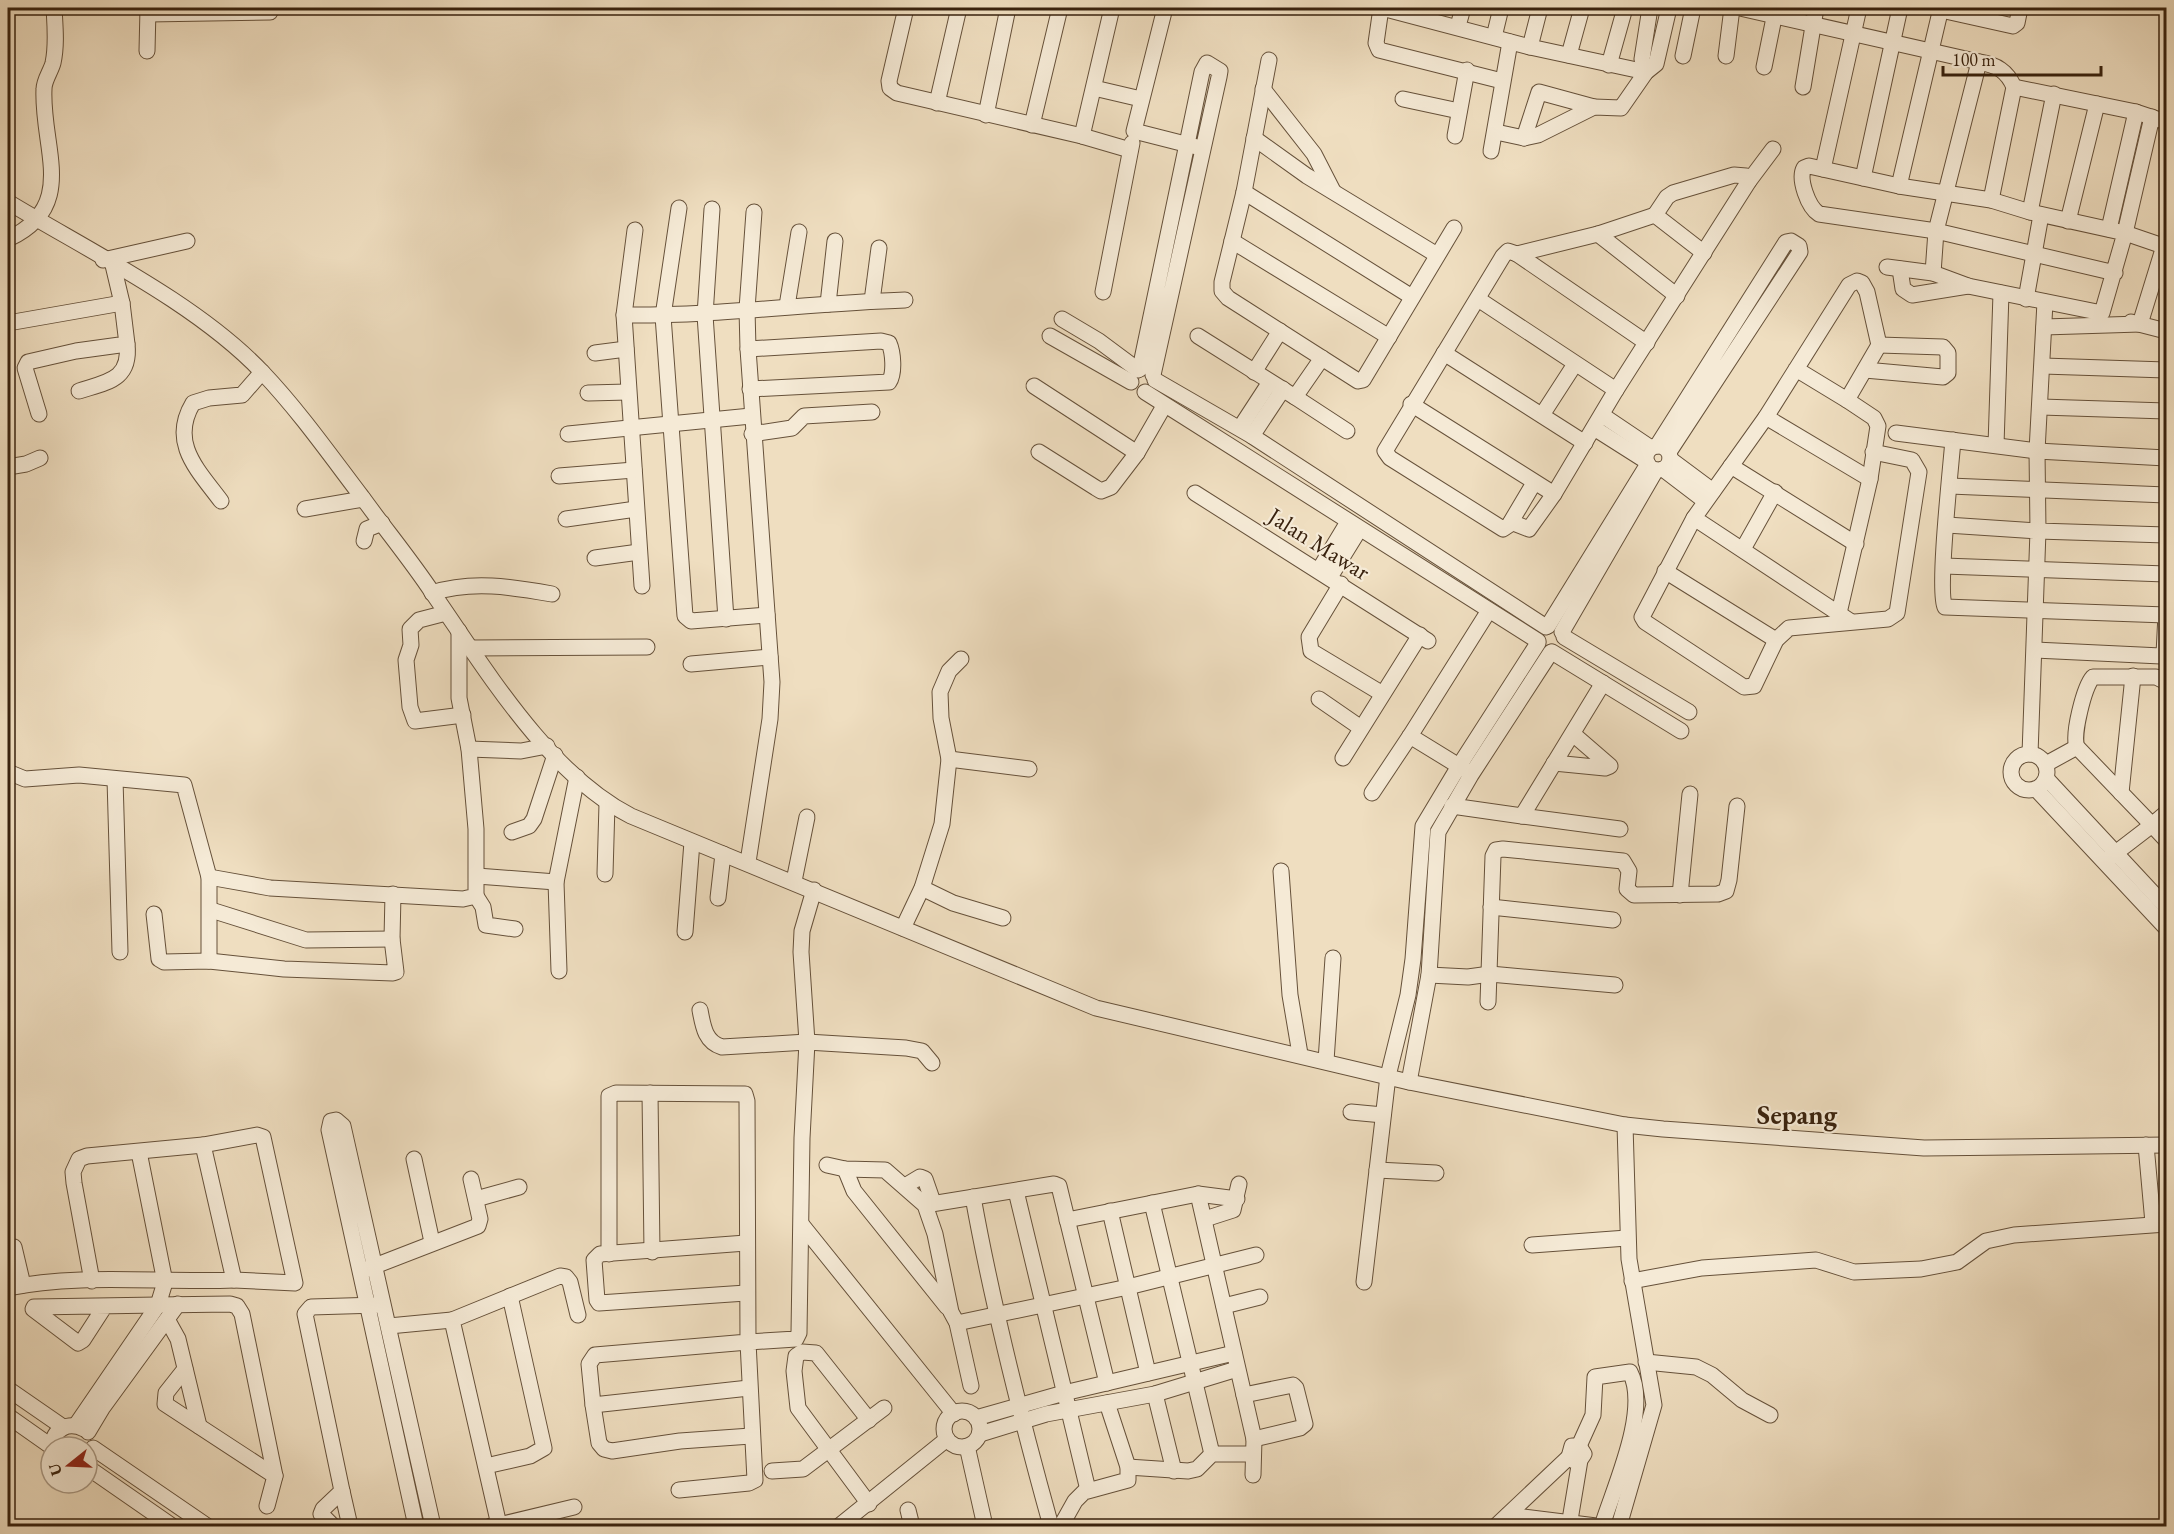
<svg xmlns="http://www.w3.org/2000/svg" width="2174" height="1534" font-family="'EB Garamond',serif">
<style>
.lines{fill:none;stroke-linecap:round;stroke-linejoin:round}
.minor-casing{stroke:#66513a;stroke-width:17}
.minor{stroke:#f5ead6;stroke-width:15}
.labels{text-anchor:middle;stroke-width:4.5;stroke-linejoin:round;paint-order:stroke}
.street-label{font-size:24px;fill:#39220e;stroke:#f5ead6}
.quarter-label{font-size:27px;font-weight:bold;fill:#39220e;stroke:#f5ead6}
</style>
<rect width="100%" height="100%" fill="#efdec0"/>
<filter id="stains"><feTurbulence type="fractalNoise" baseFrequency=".00333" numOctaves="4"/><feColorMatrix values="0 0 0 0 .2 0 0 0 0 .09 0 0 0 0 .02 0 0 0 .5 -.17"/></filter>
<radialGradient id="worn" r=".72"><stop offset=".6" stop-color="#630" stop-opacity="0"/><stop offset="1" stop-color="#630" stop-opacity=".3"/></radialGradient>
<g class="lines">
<defs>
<g id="minor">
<polyline points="906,8 889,81 890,88 897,93 1082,136 1130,150"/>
<polyline points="1165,8 1134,131 1197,147"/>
<polyline points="1381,8 1376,43 1379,50 1502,81"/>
<polyline points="1382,8 1530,47 1646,72"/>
<polyline points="1740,8 1979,62 1936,231 1933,273"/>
<polyline points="1941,10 2013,26 2017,23 2020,8"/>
<polyline points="148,14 270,12"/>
<polyline points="1458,26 1463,8"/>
<polyline points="1494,37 1501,8"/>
<polyline points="1530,47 1540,8"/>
<polyline points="147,51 148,8"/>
<polyline points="1569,55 1582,8"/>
<polyline points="1683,56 1693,8"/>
<polyline points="1726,56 1732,8"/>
<polyline points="1269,60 1244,192 1222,282 1222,291 1228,298 1358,381 1363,380 1454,228"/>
<path d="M1979 62C1997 65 2007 71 2014 87L1991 200"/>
<polyline points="1609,65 1625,8"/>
<polyline points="1764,67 1776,8"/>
<polyline points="1646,72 1642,59 1650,8"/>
<polyline points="1803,87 1816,8"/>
<polyline points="2014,87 2136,112 2166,122"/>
<polyline points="1094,88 1141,99"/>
<polyline points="1263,89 1314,154 1333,191"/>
<polyline points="1403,99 1459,111"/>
<polyline points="937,103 959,8"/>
<polyline points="986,115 1008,8"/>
<polyline points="2152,117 2125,233 2166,247"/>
<polyline points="1032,125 1060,8"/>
<polyline points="1496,132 1524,138 1538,135 1594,107 1621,108 1646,72 1656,64 1669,8"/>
<polyline points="1082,136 1112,8"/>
<polyline points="1455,136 1467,70"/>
<polyline points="1254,138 1307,176 1437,255"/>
<polyline points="1524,138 1539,92 1594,107"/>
<polyline points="1491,151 1510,42"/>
<polyline points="1823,169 1859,8"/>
<polyline points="1863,178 1900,8"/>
<polyline points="1899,186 1941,8"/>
<polyline points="1244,192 1412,297"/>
<path d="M8 202C89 251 198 304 263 373 299 411 330 455 362 497 385 529 410 559 432 592 485 668 547 773 631 816L1096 1008 1409 1082 1625 1125 1663 1129 1924 1148 2166 1145"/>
<polyline points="679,208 663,316 685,616 691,621 767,615"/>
<polyline points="712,209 705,315 726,619"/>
<polyline points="2030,212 2054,94"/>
<polyline points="1655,215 1667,197 1673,193 1734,175 1746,176 1749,181"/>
<polyline points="2068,221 2097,104"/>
<polyline points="2109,229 2136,112"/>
<polyline points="635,230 624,315 642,586"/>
<polyline points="1598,234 1677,296"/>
<path d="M8 239C79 206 41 148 44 89 44 80 51 71 53 63 57 45 55 26 54 8"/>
<polyline points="1232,241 1389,337"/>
<polyline points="1517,254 1647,343"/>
<polyline points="103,260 187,241"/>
<path d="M1887 267 1933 273 1968 286 2102 313 2125 233 2030 212 1991 200 1899 186 1809 166 1804 168C1798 179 1808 207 1819 214L1936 231 2115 273"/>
<polyline points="1900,269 1903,289 1912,295 1968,286"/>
<polyline points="1103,292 1132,143"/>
<polyline points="1478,299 1616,390"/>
<polyline points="2026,299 2041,215"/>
<polyline points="872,301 879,248"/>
<polyline points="2045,302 2037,451 2038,531 2166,535"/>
<polyline points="828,304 835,241"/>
<polyline points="787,306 799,232"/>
<path d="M624 315C718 316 811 303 905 300"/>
<polyline points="1062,319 1099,341 1138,370"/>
<polyline points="2131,322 2166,331"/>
<polyline points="8,323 122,303"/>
<polyline points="2044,327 2140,324 2164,246"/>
<polyline points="1050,336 1131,382"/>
<polyline points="1198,336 1295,397"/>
<path d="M748 349 881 341 889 343C893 352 895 373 889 382L750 389"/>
<polyline points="595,353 626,349"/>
<polyline points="1444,353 1585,443"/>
<polyline points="1322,358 1295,397 1347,431"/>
<polyline points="2043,366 2166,370"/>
<polyline points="1140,369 1202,72 1207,63 1220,71 1219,77 1153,375"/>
<polyline points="1796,369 1847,400 1879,345 1867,292 1862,283 1857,281 1849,285 1766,417 1694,518 1850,621"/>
<polyline points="1865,370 1943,377 1948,373 1948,353 1943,347 1879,345"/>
<polyline points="1254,372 1280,331"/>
<polyline points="1155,380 1252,436 1546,627"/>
<polyline points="1034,386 1137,453"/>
<path d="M79 391C107 382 131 380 127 344"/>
<polyline points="1145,392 1538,641"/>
<polyline points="588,393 628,392"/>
<polyline points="1411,404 1554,494 1616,390 1749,181 1773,149"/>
<polyline points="2041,407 2166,411"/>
<polyline points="39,414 25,368 28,362 76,351 127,344 122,303 113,265"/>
<polyline points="1542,415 1575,364"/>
<polyline points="1602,415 1651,448"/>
<polyline points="1766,417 1870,479"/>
<polyline points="1240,428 1270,382"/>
<polyline points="1594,428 1646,461"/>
<polyline points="1896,433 2037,451 2166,458"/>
<polyline points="568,434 751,416"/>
<polyline points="752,434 792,428 804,416 872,412"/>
<polyline points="1252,436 1283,389"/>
<path d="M1953 440C1951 466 1937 592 1945 607L2166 615"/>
<polyline points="1996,445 2001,293"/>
<polyline points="1657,446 1786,242 1791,241 1799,246 1800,252 1669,452"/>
<circle cx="1658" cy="458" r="12"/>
<polyline points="1039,452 1096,488 1101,491 1111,487 1137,453 1164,406"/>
<polyline points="1670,459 1713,491"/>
<polyline points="1731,466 1856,544"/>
<polyline points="8,467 26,464 40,458"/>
<polyline points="1663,469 1705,501"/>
<polyline points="559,476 634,470"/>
<polyline points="1534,483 1509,525 1503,529 1390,458 1385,451 1503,256 1508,251 1517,254 1598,234 1655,215 1704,253"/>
<polyline points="1950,486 2166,495"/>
<polyline points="1195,493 1428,641"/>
<path d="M221 501C198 470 169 443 193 403L209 398 242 395 262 372"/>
<polyline points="305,509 363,499"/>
<polyline points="1694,518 1642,617 1645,622 1744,687 1754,686 1776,640 1789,628 1888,619 1897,613 1919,472 1912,460 1873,452"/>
<polyline points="566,519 636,509"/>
<polyline points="1511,522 1529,529 1554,494"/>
<polyline points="1947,525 2038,531 2030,754"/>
<polyline points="364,541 367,529 382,523"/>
<polyline points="1743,549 1775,492"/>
<polyline points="595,558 639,552"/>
<polyline points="1944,566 2166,574"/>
<polyline points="1319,570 1348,522"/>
<polyline points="1665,571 1776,640"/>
<polyline points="1330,577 1359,530"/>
<polyline points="1341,584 1309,637 1311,651 1381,693"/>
<path d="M432 593C472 580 512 587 552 594"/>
<polyline points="446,613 419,620 410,629 411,645 406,660 410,707 415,721 463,715"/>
<polyline points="1839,613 1870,479 1878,426 1874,418 1847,400"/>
<polyline points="1548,626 1648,464"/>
<polyline points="1562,632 1656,470"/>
<polyline points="1564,637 1689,712"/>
<polyline points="472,648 647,647"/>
<polyline points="2035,650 2161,656 2164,654 2166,614"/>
<polyline points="1552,652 1681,731"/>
<polyline points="691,664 770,657"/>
<path d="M2166 682 2156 677H2093C2084 687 2072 735 2077 747L2152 825 2166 813"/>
<polyline points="1319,699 1361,728"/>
<polyline points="469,749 521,751 547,746"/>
<circle cx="2029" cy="772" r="18"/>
<polyline points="1343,758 1420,635"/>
<polyline points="949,759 1029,769"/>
<polyline points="1554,763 1605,768 1610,766 1573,734"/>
<polyline points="2046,764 2077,747"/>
<polyline points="1467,771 1410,736 1488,612"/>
<polyline points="8,772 25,779 79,775 184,785 209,877 209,961"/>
<polyline points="2046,778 2166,907"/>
<polyline points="115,779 120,952"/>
<polyline points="2036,789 2166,928"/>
<polyline points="1372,793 1410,736"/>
<polyline points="2121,793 2133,676"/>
<polyline points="1452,806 1522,816 1603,683"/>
<polyline points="1522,816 1620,829"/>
<polyline points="512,832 529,826 534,819 555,755"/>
<polyline points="2109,858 2152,825 2166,840"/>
<polyline points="748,862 770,719 772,682 748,349 747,309 754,212"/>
<polyline points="1281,871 1290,995 1300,1054"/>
<polyline points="605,874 607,804"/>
<polyline points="477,876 556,882"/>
<polyline points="209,877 270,888 463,899 476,896 476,829 469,749 459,698 459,631"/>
<polyline points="794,881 807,817"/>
<polyline points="922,888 953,903 1003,918"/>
<polyline points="1680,895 1690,794"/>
<polyline points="476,896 483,907 486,925 515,929"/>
<polyline points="718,898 723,854"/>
<polyline points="1491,907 1613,920"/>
<polyline points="211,910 306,940 392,939"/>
<polyline points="154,914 159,959 164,962 209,961 284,969 393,973 396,972 392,939 393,894"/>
<polyline points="903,928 922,888 942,824 949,759 941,718 940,692 949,671 961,659"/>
<polyline points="685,932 692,842"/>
<polyline points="559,971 556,882 577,777"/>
<polyline points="1429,975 1468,977 1490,974 1615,985"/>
<polyline points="1488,1002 1493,856 1496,850 1503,849 1623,861 1629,871 1627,889 1634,895 1718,894 1726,891 1729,880 1737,806"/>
<path d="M700 1010C703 1026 705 1042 722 1047L807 1042 906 1048 922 1051 932 1063"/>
<polyline points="1326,1061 1333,958"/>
<polyline points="1409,1082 1429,975 1438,832 1471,775 1551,652"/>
<polyline points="650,1093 652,1252"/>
<polyline points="1351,1112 1383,1115"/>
<polyline points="203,1145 257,1135 263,1137 295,1283 234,1280"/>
<polyline points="2146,1145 2153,1223"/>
<polyline points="139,1152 165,1282 158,1305 230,1304 237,1306 242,1314 275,1476"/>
<polyline points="414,1159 432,1242"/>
<polyline points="827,1165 845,1169 885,1170 925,1205 935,1234 951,1312 957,1323 971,1386"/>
<polyline points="845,1169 854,1191 947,1307"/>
<polyline points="1377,1170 1436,1173"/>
<polyline points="905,1186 920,1177 925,1179 933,1202"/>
<polyline points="1016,1191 1088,1490"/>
<polyline points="1198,1194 1254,1439 1253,1475"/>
<path d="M973 1197C993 1308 1021 1418 1051 1526"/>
<polyline points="476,1199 519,1187"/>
<polyline points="1152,1203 1212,1454"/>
<polyline points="925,1205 1054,1184 1059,1186 1107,1383"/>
<polyline points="1110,1211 1148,1373"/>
<polyline points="1205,1219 1233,1210 1239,1184"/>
<polyline points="1067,1220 1198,1194 1237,1199"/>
<polyline points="802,1225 954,1414"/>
<polyline points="1532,1245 1627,1238"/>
<polyline points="14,1247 23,1285"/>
<polyline points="609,1254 609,1096 616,1093 745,1094 747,1101 748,1342 595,1355 589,1364 593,1405 749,1388"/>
<polyline points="367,1269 478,1226 480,1219 471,1179"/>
<polyline points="1632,1281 1702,1268 1816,1260 1854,1272 1921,1269 1957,1262 1986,1241 2014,1235 2166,1224"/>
<polyline points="1364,1282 1388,1076 1408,995 1413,959 1423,826 1459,766 1538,643"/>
<path d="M8 1288C79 1273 161 1283 234 1280L203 1145 87 1156 79 1159 73 1172 74 1183 92 1281"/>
<polyline points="746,1293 599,1303 597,1300 594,1260 600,1254 746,1243"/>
<polyline points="105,1306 83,1340 78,1343 33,1309 34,1307 158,1305"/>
<polyline points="1224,1306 1260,1297"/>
<polyline points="168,1321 178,1339 199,1426"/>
<polyline points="957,1323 1128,1287 1256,1255"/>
<polyline points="389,1326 452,1320"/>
<polyline points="1646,1362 1696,1367 1712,1375 1742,1400 1770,1415"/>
<polyline points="185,1369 166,1393 165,1404 275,1476 267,1506"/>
<polyline points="8,1389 63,1427"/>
<polyline points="1155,1394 1174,1471"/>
<polyline points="1244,1395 1293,1385 1296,1388 1305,1424 1300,1428 1254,1439"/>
<polyline points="593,1405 599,1443 604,1449 612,1451 680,1441 751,1436"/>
<circle cx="962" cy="1429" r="18"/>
<polyline points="8,1416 52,1447"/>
<polyline points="976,1418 1064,1393 1234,1353"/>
<polyline points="869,1420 816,1353 802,1352 796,1356 794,1371 798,1408 869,1504"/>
<polyline points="76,1425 158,1305"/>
<polyline points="88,1432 103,1407 178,1304"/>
<polyline points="980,1434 1046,1414 1155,1394 1237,1369"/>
<polyline points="967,1446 985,1526"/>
<path d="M1579 1446 1593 1415 1595 1377 1630 1372C1650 1410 1614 1487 1602 1526"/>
<path d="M52 1447C53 1429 68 1421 84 1429"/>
<polyline points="93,1448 207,1526"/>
<polyline points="486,1466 530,1456 544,1448 510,1296"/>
<polyline points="87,1467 172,1526"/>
<polyline points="1128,1467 1188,1471 1197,1469 1212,1454 1253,1454"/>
<polyline points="772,1471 803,1469 884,1408"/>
<polyline points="679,1490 749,1483 755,1480 748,1342 796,1339 799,1333 802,1138 807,1042 801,952 802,931 814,890"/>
<polyline points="342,1491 350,1526"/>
<polyline points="908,1510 912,1526"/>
<polyline points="1508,1515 1596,1526"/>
<polyline points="499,1525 574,1507"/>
<polyline points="333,1526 321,1514 323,1509 342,1491 305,1314 311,1307 378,1305"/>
<polyline points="416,1526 329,1130 331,1121 336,1120 343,1126 433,1526"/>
<polyline points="491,1526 499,1525 452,1320 560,1276 566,1277 570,1282 578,1315"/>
<polyline points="839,1526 947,1439"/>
<polyline points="1061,1526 1075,1501 1084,1492 1128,1480 1128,1467 1107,1403"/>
<polyline points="1496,1526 1569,1457"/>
<polyline points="1569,1526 1580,1460 1584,1454 1579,1446 1572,1446 1569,1457 1574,1461 1580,1460"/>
<polyline points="1619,1526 1654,1405 1629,1259 1625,1125"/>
</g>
</defs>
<use href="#minor" class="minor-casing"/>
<use href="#minor" class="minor"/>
</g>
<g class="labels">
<g class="street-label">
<text transform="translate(1319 544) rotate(32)" y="8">Jalan Mawar</text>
</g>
<g class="quarter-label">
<text x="1797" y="1124">Sepang</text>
</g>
</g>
<rect width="2174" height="1534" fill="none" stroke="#efdec0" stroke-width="30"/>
<rect x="9" y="9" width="2156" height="1516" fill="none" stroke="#39220e" stroke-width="3"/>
<rect x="15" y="15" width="2144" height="1504" fill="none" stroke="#39220e" stroke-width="1.5"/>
<g transform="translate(69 1465) rotate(252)"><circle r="28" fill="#f5ead6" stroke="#aa9a86" stroke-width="1.5"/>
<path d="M0-4.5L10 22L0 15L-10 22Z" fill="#8f2418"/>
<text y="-9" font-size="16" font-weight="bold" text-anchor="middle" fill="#39220e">U</text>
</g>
<path d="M1943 66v9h158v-9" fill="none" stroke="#39220e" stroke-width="3"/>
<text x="1952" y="66" font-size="18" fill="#39220e" stroke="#f5ead6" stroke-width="4.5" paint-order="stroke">100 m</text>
<rect width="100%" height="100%" filter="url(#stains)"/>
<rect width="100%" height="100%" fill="url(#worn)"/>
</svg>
